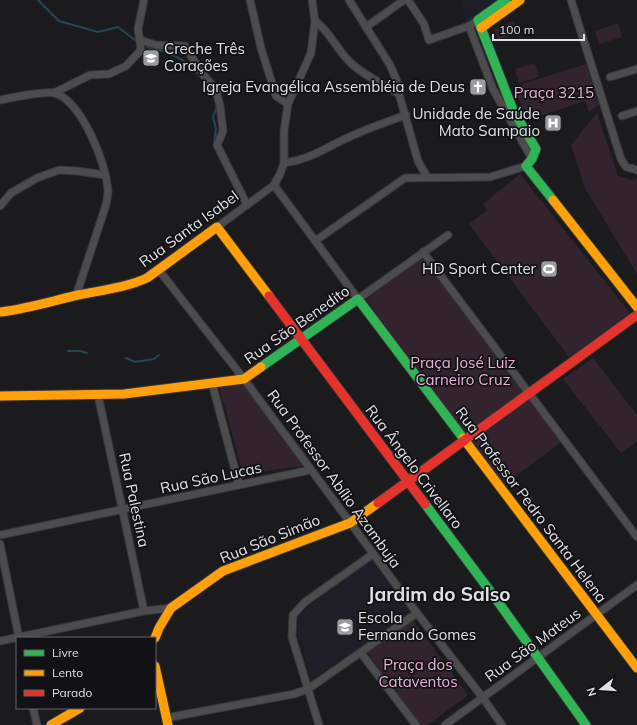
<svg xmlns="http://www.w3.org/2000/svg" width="637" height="725" font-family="Mulish,sans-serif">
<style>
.built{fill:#1e1e28}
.green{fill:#32232e}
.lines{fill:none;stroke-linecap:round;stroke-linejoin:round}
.stream{stroke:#234757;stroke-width:2}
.street-casing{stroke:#353638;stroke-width:9}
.fast-casing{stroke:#353638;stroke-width:11}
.slow-casing{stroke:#353638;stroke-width:11}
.jam-casing{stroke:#353638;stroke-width:11}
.street{stroke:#4c4c4e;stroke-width:7}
.fast{stroke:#30b455;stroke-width:9}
.slow{stroke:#ff9f0a;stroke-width:9}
.jam{stroke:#e5322d;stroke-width:9}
.labels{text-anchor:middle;stroke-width:3.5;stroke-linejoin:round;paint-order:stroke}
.poi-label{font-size:15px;fill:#e0e1e4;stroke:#111116;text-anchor:end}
.park-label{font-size:15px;fill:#ebb1d7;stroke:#111116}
.street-label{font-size:15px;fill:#e0e1e4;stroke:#111116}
.district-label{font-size:19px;font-weight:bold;fill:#e0e1e4;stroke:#111116}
</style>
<rect width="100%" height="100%" fill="#1b1b1e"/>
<g class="built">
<polygon points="460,0 496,0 467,23"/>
<polygon points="373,559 413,612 311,680 298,636 298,617 315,602"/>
</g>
<g class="green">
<polygon points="513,21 518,32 498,40 494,29"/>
<polygon points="618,23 622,37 599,44 595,31"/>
<polygon points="535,63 539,77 519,83 515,69"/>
<polygon points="586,64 599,105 589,112 585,101 528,120 513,87"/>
<polygon points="597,113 618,176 632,180 637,178 637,274 585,188 571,145"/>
<polygon points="520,174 630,313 569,357 469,224 487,210 483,204"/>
<polygon points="422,258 561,442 504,485 366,300"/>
<polygon points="593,358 637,415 637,441 621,453 563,379"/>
<polygon points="242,383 303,466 243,474 219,386"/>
<polygon points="412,619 468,695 428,725 420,725 367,652"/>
</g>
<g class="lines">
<g class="stream">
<polyline points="38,0 59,21 98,32 118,27 135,40"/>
<path d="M147 47C168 51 184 58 198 74"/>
<polyline points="214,144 216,129 213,117 217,106"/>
<polyline points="238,201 240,196"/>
<polyline points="68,351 80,351 87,353"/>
<polyline points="126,358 135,362 154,359 159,355"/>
</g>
<defs>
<g id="street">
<polyline points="250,0 261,48 276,96 288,104"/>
<polyline points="349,0 390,65 397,81 399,94 418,161 427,177"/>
<polyline points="408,0 424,24 429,40 469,26"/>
<polyline points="571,0 621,159 626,167 637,170"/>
<polyline points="478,20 469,26 493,89 532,159"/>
<path d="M315 21C329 31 335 46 347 59 358 72 384 85 399 94"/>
<polyline points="366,27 404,0"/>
<polyline points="140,40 156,45 185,46 201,72 216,90 220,106 223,131 217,145 247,205"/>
<polyline points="610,77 637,69"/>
<polyline points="54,93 90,75 109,74 126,66 141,50 138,29 144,0"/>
<path d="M0 100C10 98 47 91 55 93 83 103 105 162 108 190 108 194 107 200 106 205L76 296"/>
<polyline points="622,116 637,111"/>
<path d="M284 163C309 160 325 148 347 138 366 129 386 122 406 115"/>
<polyline points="274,185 358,299 448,235"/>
<polyline points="0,206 11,193 37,178 59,170 77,171 105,175"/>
<polyline points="217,227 274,185 280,174 284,163 284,131 288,104 311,53 315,21 312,0"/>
<polyline points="315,241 405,178 490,177 526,166"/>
<polyline points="423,252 637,537"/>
<polyline points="158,269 244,379 417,613 483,698 502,725"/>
<polyline points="212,383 239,485"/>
<polyline points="98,395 144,611"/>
<polyline points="0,535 310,470"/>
<polyline points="0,544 19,638"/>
<polyline points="0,641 144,611 171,608"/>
<polyline points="361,653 416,725"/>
<polyline points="33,708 37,725"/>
<polyline points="166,718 294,694 308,689 417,613"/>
<polyline points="319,725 292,637 293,615 305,602 373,554"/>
<polyline points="445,725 637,585"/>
</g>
<g id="fast">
<polyline points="506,0 478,20 513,110 536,149 532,159 526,166 553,200"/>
<polyline points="261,367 358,299 463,438"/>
<polyline points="425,504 496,599 586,725"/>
</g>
<g id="slow">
<polyline points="481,28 520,0"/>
<polyline points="553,200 637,307"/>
<path d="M0 312C27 309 52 301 78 295 102 290 125 288 147 278L217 227 269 296"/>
<polyline points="0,396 124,394 244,379 261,367"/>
<polyline points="463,438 637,668"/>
<polyline points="155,638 159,628 171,608 223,571 350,523 378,503"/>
<polyline points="155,666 168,725"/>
<polyline points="51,725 80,708"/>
</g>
<g id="jam">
<polyline points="269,296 425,504"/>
<polyline points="378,503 637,315"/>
</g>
</defs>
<use href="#street" class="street-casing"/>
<use href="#fast" class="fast-casing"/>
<use href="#slow" class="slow-casing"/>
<use href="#jam" class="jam-casing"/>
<use href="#street" class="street"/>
<use href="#fast" class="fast"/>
<use href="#slow" class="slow"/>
<use href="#jam" class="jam"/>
</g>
<defs>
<symbol id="school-square" viewBox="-11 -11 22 22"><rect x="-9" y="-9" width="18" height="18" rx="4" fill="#9b9c9f" stroke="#111116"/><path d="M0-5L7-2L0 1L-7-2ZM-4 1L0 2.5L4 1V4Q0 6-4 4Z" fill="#fff"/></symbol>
<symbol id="church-square" viewBox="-11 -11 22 22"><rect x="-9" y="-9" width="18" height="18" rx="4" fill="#9b9c9f" stroke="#111116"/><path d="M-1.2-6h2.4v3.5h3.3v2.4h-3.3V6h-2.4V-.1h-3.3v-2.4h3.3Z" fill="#fff"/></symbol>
<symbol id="hospital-square" viewBox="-11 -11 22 22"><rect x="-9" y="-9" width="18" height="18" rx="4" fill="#9b9c9f" stroke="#111116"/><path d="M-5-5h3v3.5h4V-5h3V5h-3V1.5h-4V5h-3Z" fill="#fff"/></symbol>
<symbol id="stadium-square" viewBox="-11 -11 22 22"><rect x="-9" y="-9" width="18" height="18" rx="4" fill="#9b9c9f" stroke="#111116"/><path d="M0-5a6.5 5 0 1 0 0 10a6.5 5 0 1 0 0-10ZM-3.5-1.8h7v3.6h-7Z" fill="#fff"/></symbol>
</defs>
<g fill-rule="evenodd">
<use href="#school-square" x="141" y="48" width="20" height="20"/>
<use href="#church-square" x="468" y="77" width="20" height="20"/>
<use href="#hospital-square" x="543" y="113" width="20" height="20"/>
<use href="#stadium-square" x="539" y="259" width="20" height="20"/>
<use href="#school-square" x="335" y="617" width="20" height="20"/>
</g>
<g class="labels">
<g class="poi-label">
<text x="164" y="54" text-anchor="start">Creche Três<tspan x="164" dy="17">Corações</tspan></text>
<text x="465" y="92">Igreja Evangélica Assembléia de Deus</text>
<text x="540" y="119">Unidade de Saúde<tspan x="540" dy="17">Mato Sampaio</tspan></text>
<text x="536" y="274">HD Sport Center</text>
<text x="358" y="623" text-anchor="start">Escola<tspan x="358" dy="17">Fernando Gomes</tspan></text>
</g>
<g class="park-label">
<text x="554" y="98">Praça 3215</text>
<text x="463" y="368">Praça José Luiz<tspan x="463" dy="17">Carneiro Cruz</tspan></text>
<text x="418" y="670">Praça dos<tspan x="418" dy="17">Cataventos</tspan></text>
</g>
<g class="street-label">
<text transform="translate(189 229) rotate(-36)" y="5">Rua Santa Isabel</text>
<text transform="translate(297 325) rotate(-35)" y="5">Rua São Benedito</text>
<text transform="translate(414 467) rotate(53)" y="5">Rua Ângelo Crivellaro</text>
<text transform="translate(211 478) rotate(-12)" y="5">Rua São Lucas</text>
<text transform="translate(334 479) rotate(54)" y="5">Rua Professor Abílio Azambuja</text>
<text transform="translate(134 500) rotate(78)" y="5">Rua Palestina</text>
<text transform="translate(531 505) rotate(53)" y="5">Rua Professor Pedro Santa Helena</text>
<text transform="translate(270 539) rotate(-22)" y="5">Rua São Simão</text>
<text transform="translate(533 645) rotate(-36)" y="5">Rua São Mateus</text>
</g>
<g class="district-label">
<text x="439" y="601">Jardim do Salso</text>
</g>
</g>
<rect x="16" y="637" width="140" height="72" fill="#111116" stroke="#646468"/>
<rect x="24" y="650" width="20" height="6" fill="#30b455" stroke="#646468"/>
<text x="52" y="657" font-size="12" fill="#e0e1e4">Livre</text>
<rect x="24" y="670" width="20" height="6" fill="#ff9f0a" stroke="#646468"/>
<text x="52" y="677" font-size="12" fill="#e0e1e4">Lento</text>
<rect x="24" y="690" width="20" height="6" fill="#e5322d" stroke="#646468"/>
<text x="52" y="697" font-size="12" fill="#e0e1e4">Parado</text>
<g transform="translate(601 689) rotate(253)" stroke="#111116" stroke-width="3" paint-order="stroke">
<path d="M0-3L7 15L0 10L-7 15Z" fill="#e0e1e4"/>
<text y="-6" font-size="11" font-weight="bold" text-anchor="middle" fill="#e0e1e4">N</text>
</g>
<path d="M493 34v6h91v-6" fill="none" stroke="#e0e1e4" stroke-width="2"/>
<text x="499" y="34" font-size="12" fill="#e0e1e4" stroke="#111116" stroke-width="3" paint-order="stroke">100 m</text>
</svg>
